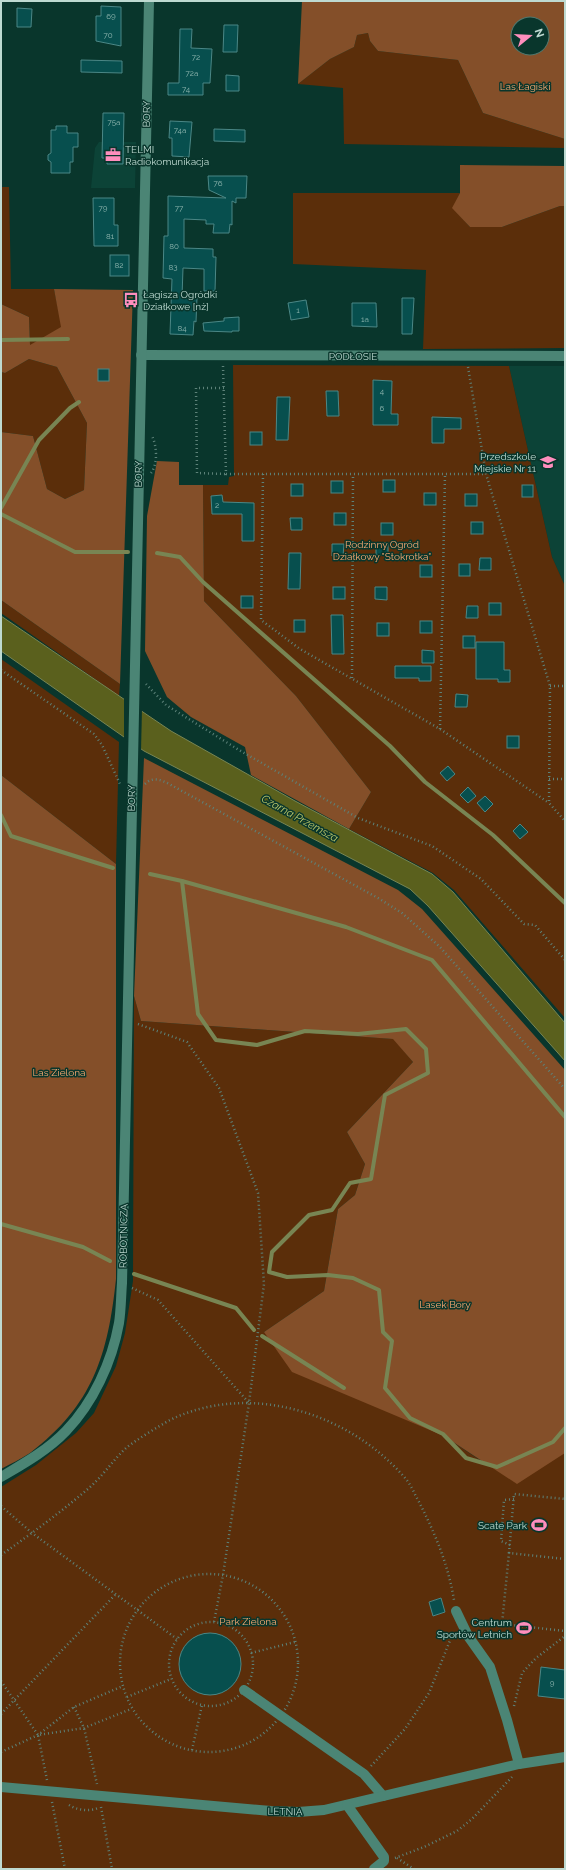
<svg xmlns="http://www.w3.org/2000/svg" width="566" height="1870" font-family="Raleway,sans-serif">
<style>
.built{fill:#0c4337}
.green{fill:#5b2e0a}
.forest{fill:#844f29;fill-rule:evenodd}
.water{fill:#5a601d;stroke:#788553}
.pier{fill:#09362c}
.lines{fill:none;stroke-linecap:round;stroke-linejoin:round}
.stream{stroke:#788553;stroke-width:4}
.building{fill:#074f4e;stroke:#4b8786}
.path{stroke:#5d8279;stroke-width:2.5;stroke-dasharray:1 3;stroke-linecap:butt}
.minor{stroke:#4b8575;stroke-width:10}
.labels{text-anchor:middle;stroke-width:3;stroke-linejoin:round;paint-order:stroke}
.number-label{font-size:8px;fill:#90b7b0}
.park-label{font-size:10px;fill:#faa972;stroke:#09362c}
.street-label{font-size:10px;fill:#bedad1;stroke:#09362c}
.poi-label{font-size:10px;fill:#bedad1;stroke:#09362c;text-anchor:end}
.water-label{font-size:11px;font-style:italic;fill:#bec86a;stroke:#09362c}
</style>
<rect width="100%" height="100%" fill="#09362c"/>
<g class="built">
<polygon points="99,142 136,142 135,188 91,188 95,148"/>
<polygon points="509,366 565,366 565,586 552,557"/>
</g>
<g class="green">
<polygon points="368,33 370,41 378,51 458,60 483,113 565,139 565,148 344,144 343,88 298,84 330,59 354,47 357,35"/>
<polygon points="1,187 9,187 11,289 54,289 62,327 30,346 29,317 1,304"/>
<polygon points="293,193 460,193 453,208 470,227 502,227 560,206 565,206 565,348 423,349 426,270 293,264"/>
<polygon points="29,359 57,367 87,423 84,490 65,499 47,489 33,436 1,432 1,372 5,373"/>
<polygon points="233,365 509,366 552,557 565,586 565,1018 454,890 433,873 349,829 371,792 296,696 204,601 203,485 228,485 229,477 234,476"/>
<polygon points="1,600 120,684 119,696 1,613"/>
<polygon points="1,659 119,742 116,864 1,775"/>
<polygon points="134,996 141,1021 394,1039 413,1062 347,1132 365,1164 355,1195 338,1209 324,1291 264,1332 444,1436 486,1464 565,1444 565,1869 1,1869 1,1487 36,1465 76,1433 94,1413 116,1366 125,1333 133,1281"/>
</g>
<g class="forest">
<path d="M302 1H565V139L483 113 458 60 378 51 370 41 368 33 357 35 354 47 330 59 298 84ZM518 24H542V48H518Z"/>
<polygon points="460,165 565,166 565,206 560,206 502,227 470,227 452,208 460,193"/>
<polygon points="54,289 133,290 120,684 1,600 1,432 33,436 47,489 65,499 84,490 87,423 57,367 29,359 5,373 1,372 1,304 29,317 30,345 61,327"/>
<polygon points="157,461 179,462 179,485 203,485 204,601 296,696 371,792 349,829 251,775 245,747 191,717 167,697 145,651 147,516"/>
<polygon points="144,758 398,890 422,909 565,1070 565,1453 517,1484 444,1436 292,1372 264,1332 324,1291 338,1209 355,1195 365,1164 347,1132 413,1062 393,1039 141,1021 134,996"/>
<path d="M1 775 116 864V1279C108 1355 93 1405 30 1453 21 1459 10 1464 1 1469Z"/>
</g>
<polygon class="water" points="1,616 171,731 295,801 432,874 453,892 565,1023 565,1061 428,906 410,889 144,751 1,651"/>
<polygon class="pier" points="124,697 142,709 141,751 124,739"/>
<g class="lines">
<g class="stream">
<polyline points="1,340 68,339"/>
<polyline points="1,508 39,440 70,408 79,402"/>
<polyline points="1,514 75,552 128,552"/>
<polyline points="157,553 180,557 203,582 390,746 425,782 493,835 565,903"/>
<polyline points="1,815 11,836 113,868"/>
<polyline points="150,874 182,881 346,927 432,960 565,1117"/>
<polyline points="182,881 198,1014 216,1040 257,1045 305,1031 358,1034 406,1029 426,1049 428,1073 385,1095 371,1179 350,1183 332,1210 309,1215 272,1252 269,1272 287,1277 328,1275 353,1278 379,1290 383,1332 392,1341 385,1388 410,1418 443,1434 466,1458 497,1467 553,1442 565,1428"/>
<polyline points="1,1224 83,1247 110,1261"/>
<polyline points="134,1274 236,1308 254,1330"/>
<polyline points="262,1336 344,1388"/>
</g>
</g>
<g class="building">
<polygon points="101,6 121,7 121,46 96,41 96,16 101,16"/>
<polygon points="17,8 32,9 31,27 17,27"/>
<polygon points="224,25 238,25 237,52 223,52"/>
<polygon points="180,29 192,29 191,48 212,49 210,83 203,83 203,95 168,95 168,83 179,83"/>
<polygon points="81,60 122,61 122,73 81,72"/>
<polygon points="226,75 239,76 239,91 226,91"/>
<polygon points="103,113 124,113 123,164 107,164 107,158 102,158"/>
<polygon points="170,121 192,122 189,157 172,156 172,138 169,138"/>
<polygon points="56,126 67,126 67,133 78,133 78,147 73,147 73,162 70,162 70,173 51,173 51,162 48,160 48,155 51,153 51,130 56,130"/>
<polygon points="214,129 245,130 245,142 214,141"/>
<polygon points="208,176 247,176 246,198 236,198 236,203 232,201 232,225 230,224 229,233 213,233 214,224 206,224 206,220 184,219 184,248 213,249 213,257 216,257 215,291 204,291 204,269 183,268 182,297 197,297 196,322 194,321 193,335 170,334 172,279 163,278 164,236 168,236 168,196 226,198 209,190"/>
<polygon points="93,198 114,198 114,225 118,225 118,246 94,246"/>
<rect x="110" y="255" width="19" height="21"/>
<polygon points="402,298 414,298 412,334 402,334"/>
<polygon points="306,300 309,317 291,320 288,303"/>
<polygon points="352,303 376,303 377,327 352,326"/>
<polygon points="239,317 239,331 232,331 232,332 204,331 203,323 224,321 224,318"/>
<rect x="98" y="369" width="11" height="12"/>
<polygon points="373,380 392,381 391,414 398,414 398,425 373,425"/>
<polygon points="326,391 338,391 339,416 327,416"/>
<polygon points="277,397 290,397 288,440 276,440"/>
<polygon points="432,417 461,418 461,429 444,429 444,443 432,443"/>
<rect x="250" y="432" width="12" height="13"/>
<rect x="383" y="480" width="12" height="12"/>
<rect x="331" y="481" width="12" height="12"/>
<rect x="291" y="484" width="12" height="12"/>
<rect x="522" y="485" width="11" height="12"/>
<rect x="424" y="493" width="12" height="12"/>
<rect x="465" y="494" width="12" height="12"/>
<polygon points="222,495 223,502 254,503 254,541 242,541 242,514 212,514 211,496"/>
<rect x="334" y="513" width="12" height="12"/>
<polygon points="290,518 302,518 302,530 291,530"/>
<rect x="471" y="522" width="12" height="12"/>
<rect x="381" y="523" width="12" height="12"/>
<rect x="376" y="543" width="12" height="12"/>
<polygon points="332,544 344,544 343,556 332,556"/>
<polygon points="289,553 301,553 300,589 288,589"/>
<polygon points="480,558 491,558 491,570 479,570"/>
<rect x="459" y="564" width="11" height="12"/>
<rect x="420" y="565" width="12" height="12"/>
<rect x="333" y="587" width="12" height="12"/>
<polygon points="375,587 387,587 387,600 375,599"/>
<rect x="241" y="596" width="12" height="12"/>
<rect x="489" y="603" width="12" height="12"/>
<polygon points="467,606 478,606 478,618 466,618"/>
<polygon points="331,615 343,615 344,654 332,654"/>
<rect x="294" y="620" width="11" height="12"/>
<rect x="420" y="621" width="12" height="12"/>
<rect x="377" y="623" width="12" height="13"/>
<rect x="463" y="636" width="12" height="12"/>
<polygon points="476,642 504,642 504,670 510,670 510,682 498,682 498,679 476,679"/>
<polygon points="422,650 434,651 434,663 422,663"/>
<polygon points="395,666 431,666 431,681 419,681 419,678 395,678"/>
<polygon points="456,694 468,695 467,707 455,707"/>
<rect x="507" y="736" width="12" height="12"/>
<polygon points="448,766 455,774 447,781 440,773"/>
<polygon points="468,787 476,796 468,803 460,795"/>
<polygon points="485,796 493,804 485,812 477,803"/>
<polygon points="520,824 528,832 520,839 513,831"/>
<polygon points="441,1598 445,1612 433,1616 429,1602"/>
<circle cx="210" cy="1664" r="31"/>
<polygon points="541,1667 565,1670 565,1699 538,1696"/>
</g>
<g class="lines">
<g class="path">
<polyline points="223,366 226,474 486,474"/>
<polyline points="468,367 486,474 550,686 549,803 565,821"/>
<polyline points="224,388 196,388 197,473 226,474"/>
<path d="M151 473C158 464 157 446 152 436"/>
<polyline points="263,474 261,620 300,649 440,729 549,803"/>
<polyline points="1,670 94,734 102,745 120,784"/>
<polyline points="352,678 353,474"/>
<polyline points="146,684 166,705 239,750 358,818 432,846 481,879 524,924 535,925 565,960"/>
<polyline points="550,686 565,686"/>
<polyline points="440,729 445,474"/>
<polyline points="549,779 565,779"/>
<path d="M145 784C153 776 162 780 171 785L378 898 402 913 440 947 565 1089"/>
<polyline points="138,1024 187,1042 219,1088 258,1193 264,1284 249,1403 223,1575 214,1622"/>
<polyline points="132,1288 158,1300 249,1403"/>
<polyline points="1,1506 32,1533 177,1639"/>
<polyline points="510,1545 501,1541 504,1500 514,1499"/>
<polyline points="509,1553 514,1494 565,1499"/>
<path d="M1 1555C31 1534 61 1512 89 1488 103 1476 113 1460 126 1448 136 1440 159 1426 170 1420 250 1381 350 1413 406 1479 411 1485 414 1493 418 1500 435 1533 448 1564 454 1600"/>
<polyline points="565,1559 509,1553 502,1624 565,1631"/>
<circle cx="209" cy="1663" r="89"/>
<circle cx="211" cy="1664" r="42"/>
<polyline points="251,1653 295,1642"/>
<polyline points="1,1681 38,1735"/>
<polyline points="127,1697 171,1679"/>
<polyline points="514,1706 522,1673 536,1658 565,1636"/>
<polyline points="74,1707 84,1728 97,1784"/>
<polyline points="1,1714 115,1595"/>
<polyline points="192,1750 202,1705"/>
<polyline points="1,1752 38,1735 74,1707 123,1686"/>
<polyline points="371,1766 405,1729 429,1693 453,1633"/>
<polyline points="47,1780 38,1735 84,1728 131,1709"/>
<polyline points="52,1802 65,1869"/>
<path d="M69 1805C77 1810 89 1812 98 1808"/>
<polyline points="101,1807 112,1869"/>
<polyline points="395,1858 424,1847 457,1831 472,1819 512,1777"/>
<polyline points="397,1858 414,1869"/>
</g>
<g class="minor">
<polyline points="141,355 565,356"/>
<path d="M1 1477C23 1464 48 1450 66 1431 93 1403 112 1362 119 1323 121 1310 121 1296 122 1283L149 1"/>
<polyline points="456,1611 468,1636 490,1667 507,1720 519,1764"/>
<polyline points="244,1690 364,1774 383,1796"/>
<polyline points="1,1787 271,1811 298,1812 324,1810 519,1764 565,1757"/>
<polyline points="347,1805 384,1857 384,1861 374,1869"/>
</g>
</g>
<defs>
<symbol id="office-bare" viewBox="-9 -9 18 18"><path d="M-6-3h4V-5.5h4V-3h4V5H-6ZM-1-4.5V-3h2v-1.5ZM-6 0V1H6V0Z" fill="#fe8ebd" stroke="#09362c" stroke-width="2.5" paint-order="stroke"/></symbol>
<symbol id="bus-bare" viewBox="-9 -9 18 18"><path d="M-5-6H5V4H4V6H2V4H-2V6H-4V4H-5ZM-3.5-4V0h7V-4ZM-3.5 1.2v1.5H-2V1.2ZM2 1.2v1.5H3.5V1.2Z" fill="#fe8ebd" stroke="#09362c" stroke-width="2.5" paint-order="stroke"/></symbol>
<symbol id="school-bare" viewBox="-9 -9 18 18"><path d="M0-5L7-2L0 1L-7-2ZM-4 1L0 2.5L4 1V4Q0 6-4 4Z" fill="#fe8ebd" stroke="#09362c" stroke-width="2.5" paint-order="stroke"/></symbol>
<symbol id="stadium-bare" viewBox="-9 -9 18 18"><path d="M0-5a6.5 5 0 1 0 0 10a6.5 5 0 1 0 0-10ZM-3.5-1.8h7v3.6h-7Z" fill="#fe8ebd" stroke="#09362c" stroke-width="2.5" paint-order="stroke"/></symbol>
</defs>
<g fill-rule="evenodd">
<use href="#office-bare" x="102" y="144" width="22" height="22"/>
<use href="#bus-bare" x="120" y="289" width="22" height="22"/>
<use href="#school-bare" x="537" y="451" width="22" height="22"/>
<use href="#stadium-bare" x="528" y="1514" width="22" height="22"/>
<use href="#stadium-bare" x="513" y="1617" width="22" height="22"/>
</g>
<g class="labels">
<g class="number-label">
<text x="111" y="19">69</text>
<text x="108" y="38">70</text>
<text x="196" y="60">72</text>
<text x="192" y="76">72a</text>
<text x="186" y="92">74</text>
<text x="114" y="125">75a</text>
<text x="180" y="133">74a</text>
<text x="218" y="186">76</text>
<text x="103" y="211">79</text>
<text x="179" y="211">77</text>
<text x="110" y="239">81</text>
<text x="174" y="249">80</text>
<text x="119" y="268">82</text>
<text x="173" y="270">83</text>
<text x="298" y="313">1</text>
<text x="365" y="322">1a</text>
<text x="182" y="331">84</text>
<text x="382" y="394">4</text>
<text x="382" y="411">6</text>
<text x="217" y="508">2</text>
<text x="552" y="1686">9</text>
</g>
<g class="park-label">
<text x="525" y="90">Las Łagiski</text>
<text x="382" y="548">Rodzinny Ogród<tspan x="382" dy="12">Działkowy "Stokrotka"</tspan></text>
<text x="59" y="1076">Las Zielona</text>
<text x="445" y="1308">Lasek Bory</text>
<text x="248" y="1625">Park Zielona</text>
</g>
<g class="street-label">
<text transform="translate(146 114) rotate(-89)" y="4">BORY</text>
<text x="353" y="360">PODŁOSIE</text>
<text transform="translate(138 474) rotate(-89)" y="4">BORY</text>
<text transform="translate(131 798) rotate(-89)" y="4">BORY</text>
<text transform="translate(123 1236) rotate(-89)" y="4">ROBOTNICZA</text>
<text transform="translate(285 1811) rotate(1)" y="4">LETNIA</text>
</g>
<g class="poi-label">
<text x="125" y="153" text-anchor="start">TELMI<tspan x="125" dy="12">Radiokomunikacja</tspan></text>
<text x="143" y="298" text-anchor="start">Łagisza Ogródki<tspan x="143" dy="12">Działkowe [nż]</tspan></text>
<text x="536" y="460">Przedszkole<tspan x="536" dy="12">Miejskie Nr 11</tspan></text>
<text x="527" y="1529">Scate Park</text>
<text x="512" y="1626">Centrum<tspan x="512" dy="12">Sportów Letnich</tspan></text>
</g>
<g class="water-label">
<text transform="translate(300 818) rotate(29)" y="4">Czarna Przemsza</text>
</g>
</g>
<rect width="566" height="1870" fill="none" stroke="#bedad1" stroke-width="4"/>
<g transform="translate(530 36) rotate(72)"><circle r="19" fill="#09362c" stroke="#51786e"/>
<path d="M0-3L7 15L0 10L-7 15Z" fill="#fe8ebd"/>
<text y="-6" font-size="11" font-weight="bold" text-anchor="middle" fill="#bedad1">N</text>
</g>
</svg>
